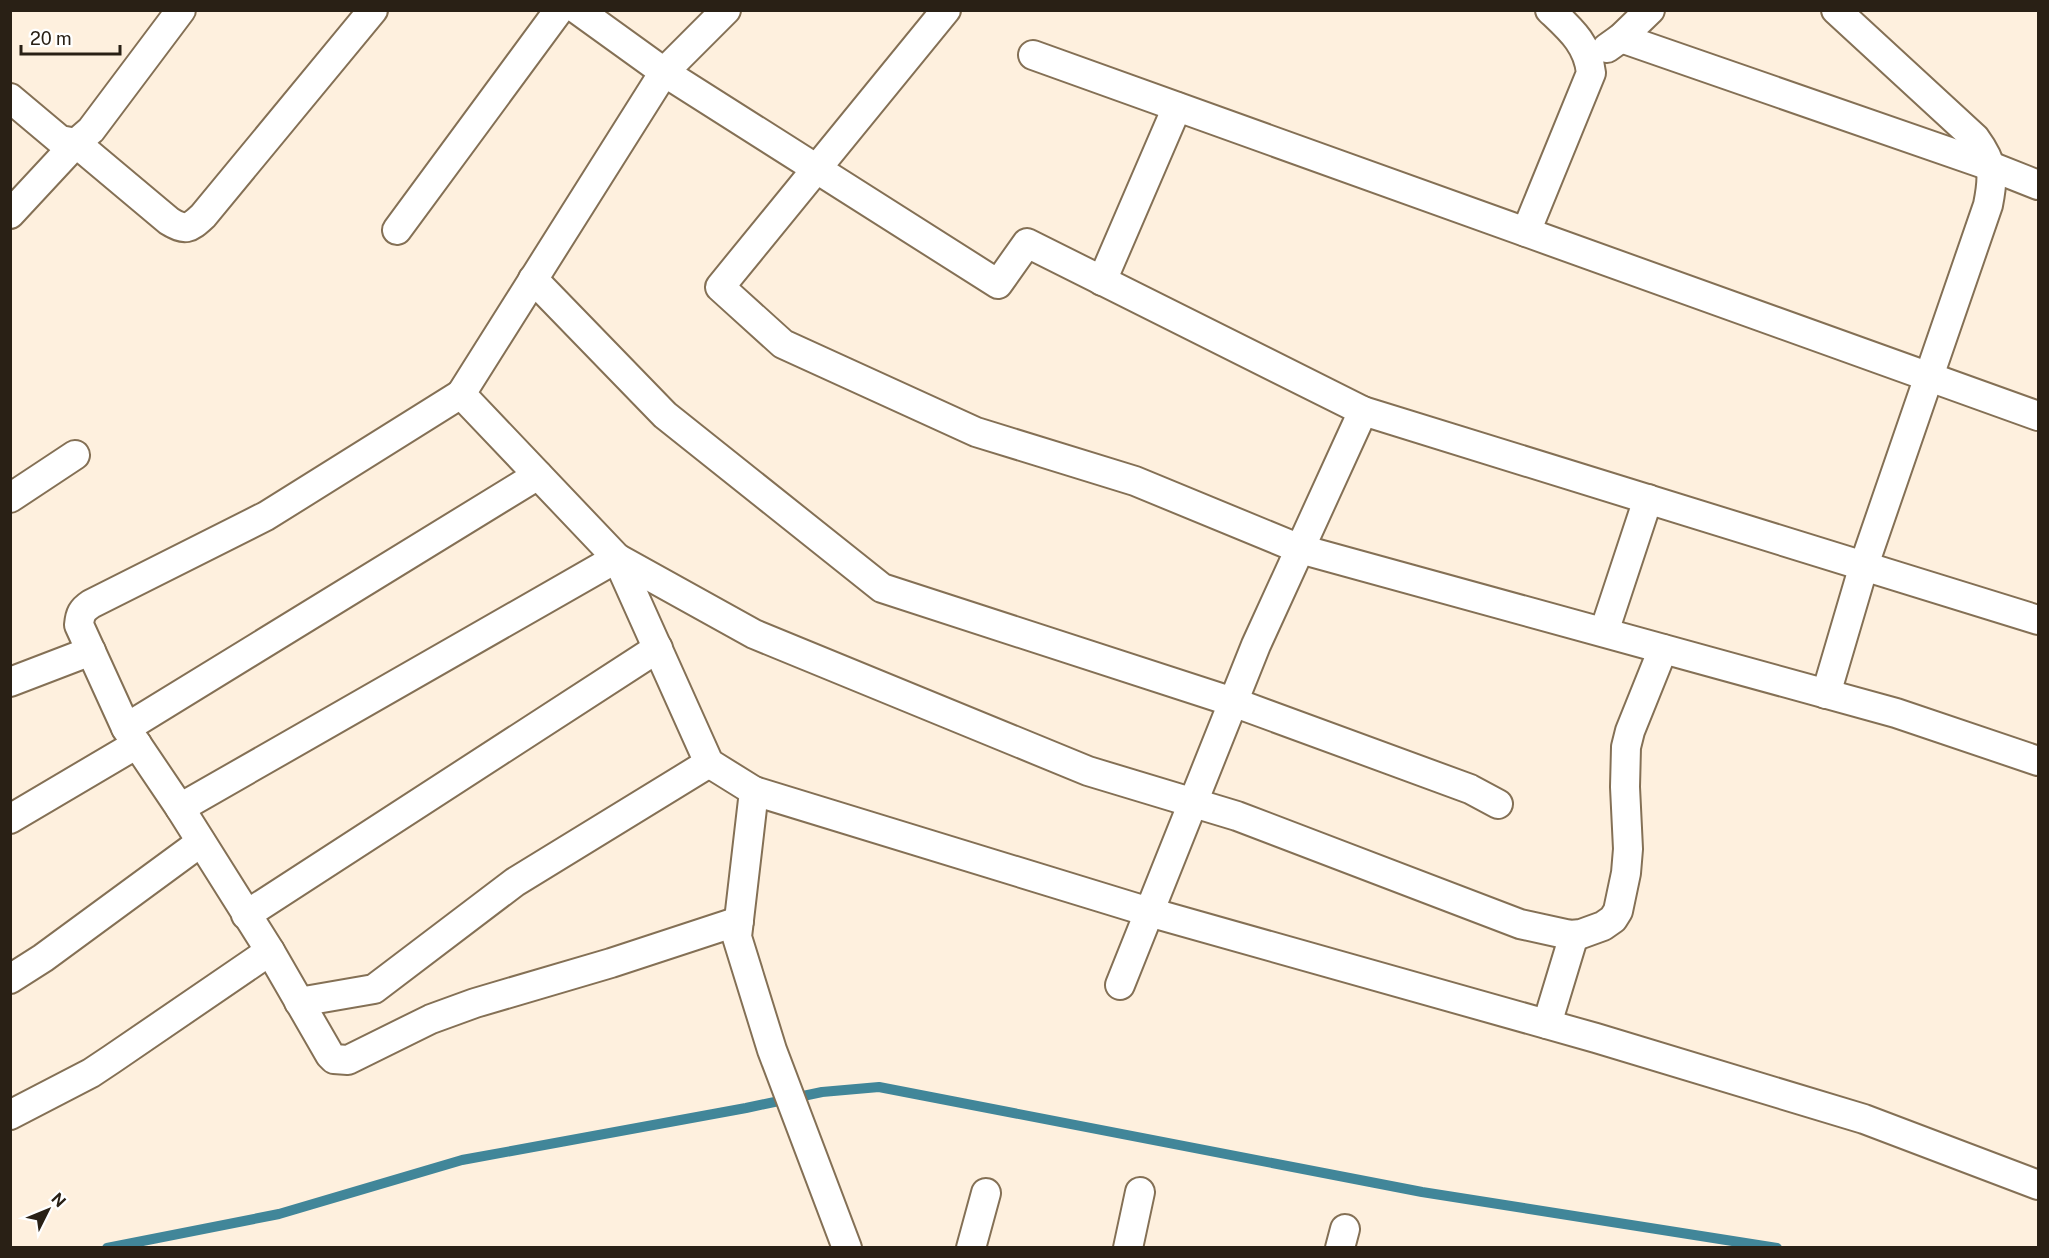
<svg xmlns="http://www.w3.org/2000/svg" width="2049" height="1258" font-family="'Public Sans',sans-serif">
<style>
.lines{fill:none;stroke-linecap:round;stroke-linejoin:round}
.stream{stroke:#418699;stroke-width:10}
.street-casing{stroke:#847055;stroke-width:32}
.street{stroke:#fff;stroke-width:28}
</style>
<rect width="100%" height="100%" fill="#fef0de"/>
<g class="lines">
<polyline class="stream" points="107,1248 279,1214 462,1160 746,1108 822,1092 879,1087 1422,1192 1777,1248"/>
<defs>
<g id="street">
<polyline points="578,10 664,72 726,10"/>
<polyline points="946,10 720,287 783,344 976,432 1135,481 1300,549 1896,713 2038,761"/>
<polyline points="1621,38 1990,166 2038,185"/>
<polyline points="1607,48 1621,38 1650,10"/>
<polyline points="1033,55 2038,416"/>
<polyline points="10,98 60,140 76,143 91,130 181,10"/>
<path d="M10 214 76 143 169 221C185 231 189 229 203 216L373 10"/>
<polyline points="397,230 559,10"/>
<path d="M1526 232 1591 73C1588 44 1570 29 1550 10"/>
<polyline points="533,279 665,415 882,588 1233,702 1470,789 1498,804"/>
<polyline points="1102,281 1177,107"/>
<polyline points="538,475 126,728 180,808 270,951 330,1055 334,1059 348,1060 431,1019 475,1003 611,963 739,921"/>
<polyline points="10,498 75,455"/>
<polyline points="1604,632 1648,499"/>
<polyline points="10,682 91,651"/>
<path d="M1826 694 1864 565 1988 205C1994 175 1994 164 1975 138L1836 10"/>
<path d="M126 728 79 625C80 614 82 610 91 604L266 516 461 394"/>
<polyline points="754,791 1149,912 1596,1038 1864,1119 2038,1185"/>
<polyline points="180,808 617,558 754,634 1088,771 1237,816 1520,924 1570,935 1581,934 1603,926 1613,919 1618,911 1626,873 1628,849 1625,787 1626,747 1630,731 1663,649"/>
<polyline points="10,819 137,744"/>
<polyline points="246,915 658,648"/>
<polyline points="10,979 43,958 201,842"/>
<polyline points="1120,985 1256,645 1363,411"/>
<polyline points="299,1002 374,989 515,882 709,763"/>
<polyline points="1547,1024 1574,935"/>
<polyline points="10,1115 91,1073 112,1059 270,951"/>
<polyline points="847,1248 772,1050 737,937 754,791 709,763 617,558 461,394 664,72 998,284 1027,243 1363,411 2038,620"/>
<polyline points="971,1248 986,1193"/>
<polyline points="1128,1248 1140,1192"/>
<polyline points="1340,1248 1345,1229"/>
</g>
</defs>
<use href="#street" class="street-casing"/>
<use href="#street" class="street"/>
</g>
<rect width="2049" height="1258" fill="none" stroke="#292015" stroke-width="24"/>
<g transform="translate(48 1210) rotate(47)" stroke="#ffffff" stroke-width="4.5" paint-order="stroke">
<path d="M0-4.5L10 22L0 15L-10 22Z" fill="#292015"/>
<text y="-9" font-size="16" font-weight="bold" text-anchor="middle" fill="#292015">N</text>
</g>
<path d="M21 45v9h99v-9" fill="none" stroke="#292015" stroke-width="3"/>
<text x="30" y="45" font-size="18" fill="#292015" stroke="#ffffff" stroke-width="4.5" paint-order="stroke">20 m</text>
</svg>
